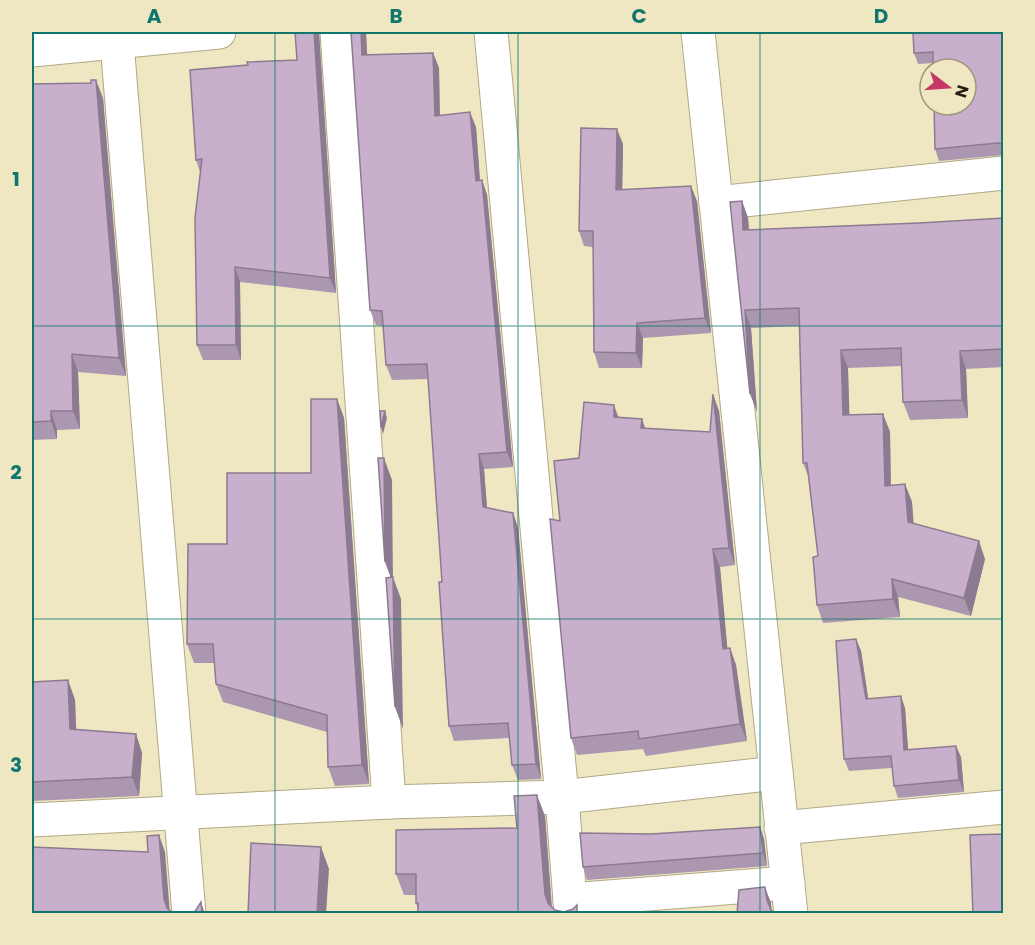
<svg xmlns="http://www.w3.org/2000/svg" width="1035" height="945" font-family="Poppins,sans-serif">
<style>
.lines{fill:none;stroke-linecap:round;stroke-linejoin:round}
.minor-casing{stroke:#b1a886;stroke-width:35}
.minor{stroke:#fff;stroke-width:33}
.wall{fill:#ac97b0}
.shaded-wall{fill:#8c7b90}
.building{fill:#c8b0cd;stroke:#8c7b90;stroke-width:1.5}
.grid{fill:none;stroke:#0f766e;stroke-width:1.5;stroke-opacity:0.55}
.neatline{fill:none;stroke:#0f766e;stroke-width:2}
.grid-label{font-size:20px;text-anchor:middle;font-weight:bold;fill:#0f766e}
</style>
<rect width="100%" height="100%" fill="#efe6c2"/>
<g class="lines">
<defs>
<g id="minor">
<polyline points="337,32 389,802"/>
<polyline points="491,32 562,797 571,914"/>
<polyline points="698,32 791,914"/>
<polyline points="117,43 189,914"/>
<polyline points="32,50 219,32"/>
<polyline points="716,203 1004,173"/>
<polyline points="32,820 389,802 562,797 776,773"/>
<polyline points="781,828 1004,807"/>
<polyline points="570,900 788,883"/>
</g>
</defs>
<use href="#minor" class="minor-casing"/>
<use href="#minor" class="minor"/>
</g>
<g class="wall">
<polygon points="295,32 319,32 336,293 240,282 241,360 203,360 197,345 200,172 196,160 248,65 297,60"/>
<polygon points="366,32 367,55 433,53 439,68 440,115 476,127 480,180 482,180 487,195 513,467 484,469 487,508 513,513 518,528 541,779 518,780 512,765 509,738 454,741 449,726 442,582 428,379 392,380 386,365 383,326 376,325 370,310"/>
<polygon points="1004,32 1004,155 939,161 935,149 933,63 918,64 914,53"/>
<polygon points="32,84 103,98 126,376 78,372 80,429 57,430 57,439 32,440"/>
<polygon points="623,144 622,190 697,201 711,333 643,338 642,368 599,368 594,352 593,247 584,246 579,231"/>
<polygon points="742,201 748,218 749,230 919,223 1004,218 1004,367 966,369 968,418 910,420 903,402 902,366 848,368 849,415 883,414 890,432 891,485 905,484 912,502 913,524 985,559 971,616 898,597 900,617 823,623 817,605 818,556 808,476 803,463 799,326 751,328 757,412 730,202"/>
<polygon points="337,399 344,418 369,784 335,786 328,767 327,732 223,702 216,684 214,663 194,663 187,644 227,544 311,473"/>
<polygon points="719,411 735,565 720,567 727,648 730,648 736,665 747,741 646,756 643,749 577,755 571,738 560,521 579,458 619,417 642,419 645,428 710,432"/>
<polygon points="856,639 861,651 868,698 905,708 908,750 961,757 964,792 898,798 894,786 892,768 849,771 844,759"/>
<polygon points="68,680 75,700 76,730 136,734 142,753 139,796 32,801 32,682"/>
<polygon points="545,816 552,907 555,910 580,914 418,910 416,903 416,895 404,895 396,874 517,828"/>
<polygon points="760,827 764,839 767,866 587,880 583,867 651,834"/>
</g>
<g class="shaded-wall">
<polygon points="314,32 319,32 336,293 330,278"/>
<polygon points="361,32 366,32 368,70 362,55"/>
<polygon points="433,53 439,68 440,130 435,116"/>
<polygon points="96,80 103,98 126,376 119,358"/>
<polygon points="470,112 476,127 481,195 476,181"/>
<polygon points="617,129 623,144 622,206 616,190"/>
<polygon points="482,180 487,195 513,467 507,452"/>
<polygon points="691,186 697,201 711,333 705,318"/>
<polygon points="742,201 748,218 750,248 743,230"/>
<polygon points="235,267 240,282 241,360 236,345"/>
<polygon points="745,310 751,328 757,412 750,394"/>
<polygon points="637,323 643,338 642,368 636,353"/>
<polygon points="841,350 848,368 850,433 843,415"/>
<polygon points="960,351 966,369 968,418 962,400"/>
<polygon points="72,354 78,372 80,429 73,411"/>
<polygon points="713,394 719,411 735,565 729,548"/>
<polygon points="337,399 344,418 369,784 362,765"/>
<polygon points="614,405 620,422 614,417"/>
<polygon points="51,411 57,430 57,439 51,421"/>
<polygon points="385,411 387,418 383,434 381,427"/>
<polygon points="883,414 890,432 891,504 885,486"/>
<polygon points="642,419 648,437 641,428"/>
<polygon points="479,454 484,469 488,521 483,507"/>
<polygon points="384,458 392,480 393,584 385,562"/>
<polygon points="905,484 912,502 915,540 908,522"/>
<polygon points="513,513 518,528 541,779 536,764"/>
<polygon points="979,541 985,559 971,616 964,598"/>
<polygon points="713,549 720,567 729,666 723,649"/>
<polygon points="393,577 401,599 403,729 395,707"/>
<polygon points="892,579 898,597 900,617 893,599"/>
<polygon points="856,639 861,651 870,710 866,699"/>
<polygon points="730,648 736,665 747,741 740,724"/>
<polygon points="68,680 75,700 77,749 70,729"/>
<polygon points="901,696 905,708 909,762 904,750"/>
<polygon points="136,734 142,753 139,796 132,777"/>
<polygon points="956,746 961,757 964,792 959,780"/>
<polygon points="537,795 545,816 552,914 545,894"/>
<polygon points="760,827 764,839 767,866 763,853"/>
<polygon points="159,835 165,852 170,914 164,899"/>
<polygon points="321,847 329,869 326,914 317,914"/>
<polygon points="765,887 771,903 772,914 767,900"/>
<polygon points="201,902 205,914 202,914"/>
</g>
<g class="building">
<polygon points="295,32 314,32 330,278 235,267 236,345 197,345 195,218 202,159 196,160 190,70 248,65 247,62 297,60"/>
<polygon points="351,32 361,32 362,55 433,53 435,116 470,112 476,181 482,180 507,452 479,454 483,507 513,513 536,764 512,765 508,723 449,726 439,582 442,582 427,364 386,365 382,311 370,310"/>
<polygon points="913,32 1004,32 1004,144 998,143 935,149 934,105 966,105 966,69 933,69 933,52 914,53"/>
<polygon points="91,80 96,80 119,358 72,354 73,411 51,411 51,421 32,422 32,84 91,83"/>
<polygon points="581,128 617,129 616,190 691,186 705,318 637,323 636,353 594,352 593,231 579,231"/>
<polygon points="742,201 743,230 919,223 1004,218 1004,349 960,351 962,400 903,402 901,348 841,350 843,415 883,414 885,486 905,484 908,522 979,541 964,598 892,579 893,599 817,605 813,557 818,556 807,463 803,463 799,308 745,310 750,394 730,202"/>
<polygon points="713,394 729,548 713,549 723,649 730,648 740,724 639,739 638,731 571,738 550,519 560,521 554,461 579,458 584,402 614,405 614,417 642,419 641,428 710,432"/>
<polygon points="311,399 337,399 362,765 328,767 327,715 216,684 213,644 187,644 188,544 227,544 227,473 311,473"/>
<polygon points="380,411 385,411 381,427"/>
<polygon points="378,458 384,458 385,562"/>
<polygon points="393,577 395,707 386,578"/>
<polygon points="856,639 866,699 901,696 904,750 956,746 959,780 894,786 891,756 844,759 836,641"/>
<polygon points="68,680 70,729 136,734 132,777 32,782 32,682"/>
<polygon points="537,795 545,894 548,903 555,910 564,912 573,909 577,905 577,914 418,914 418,903 416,903 416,874 396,874 396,830 517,828 514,796"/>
<polygon points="760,827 763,853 583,867 580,833 651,834"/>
<polygon points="1004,834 1004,914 973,914 970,835"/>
<polygon points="159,835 164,899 167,908 174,914 32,914 32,847 148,852 147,836"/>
<polygon points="251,843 321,847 317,914 248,914"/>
<polygon points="765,887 767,900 771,910 775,914 737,914 739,890"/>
<polygon points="201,902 202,914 192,914 194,913"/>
</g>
<path class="grid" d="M275 32V914M518 32V914M760 32V914M32 326H1004M32 619H1004"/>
<rect width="1035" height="945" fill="none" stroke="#efe6c2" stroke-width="66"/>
<g transform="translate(948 87) rotate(107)"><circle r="28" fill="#efe6c2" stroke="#9e977c" stroke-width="1.5"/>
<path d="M0-4.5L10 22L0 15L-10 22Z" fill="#c53866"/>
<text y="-9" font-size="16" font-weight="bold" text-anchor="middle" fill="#242013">N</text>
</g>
<rect x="33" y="33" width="969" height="879" class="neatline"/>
<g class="grid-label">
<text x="154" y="23">A</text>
<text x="396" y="23">B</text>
<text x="639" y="23">C</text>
<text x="881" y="23">D</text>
<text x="16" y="186">1</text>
<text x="16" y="479">2</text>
<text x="16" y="772">3</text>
</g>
</svg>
